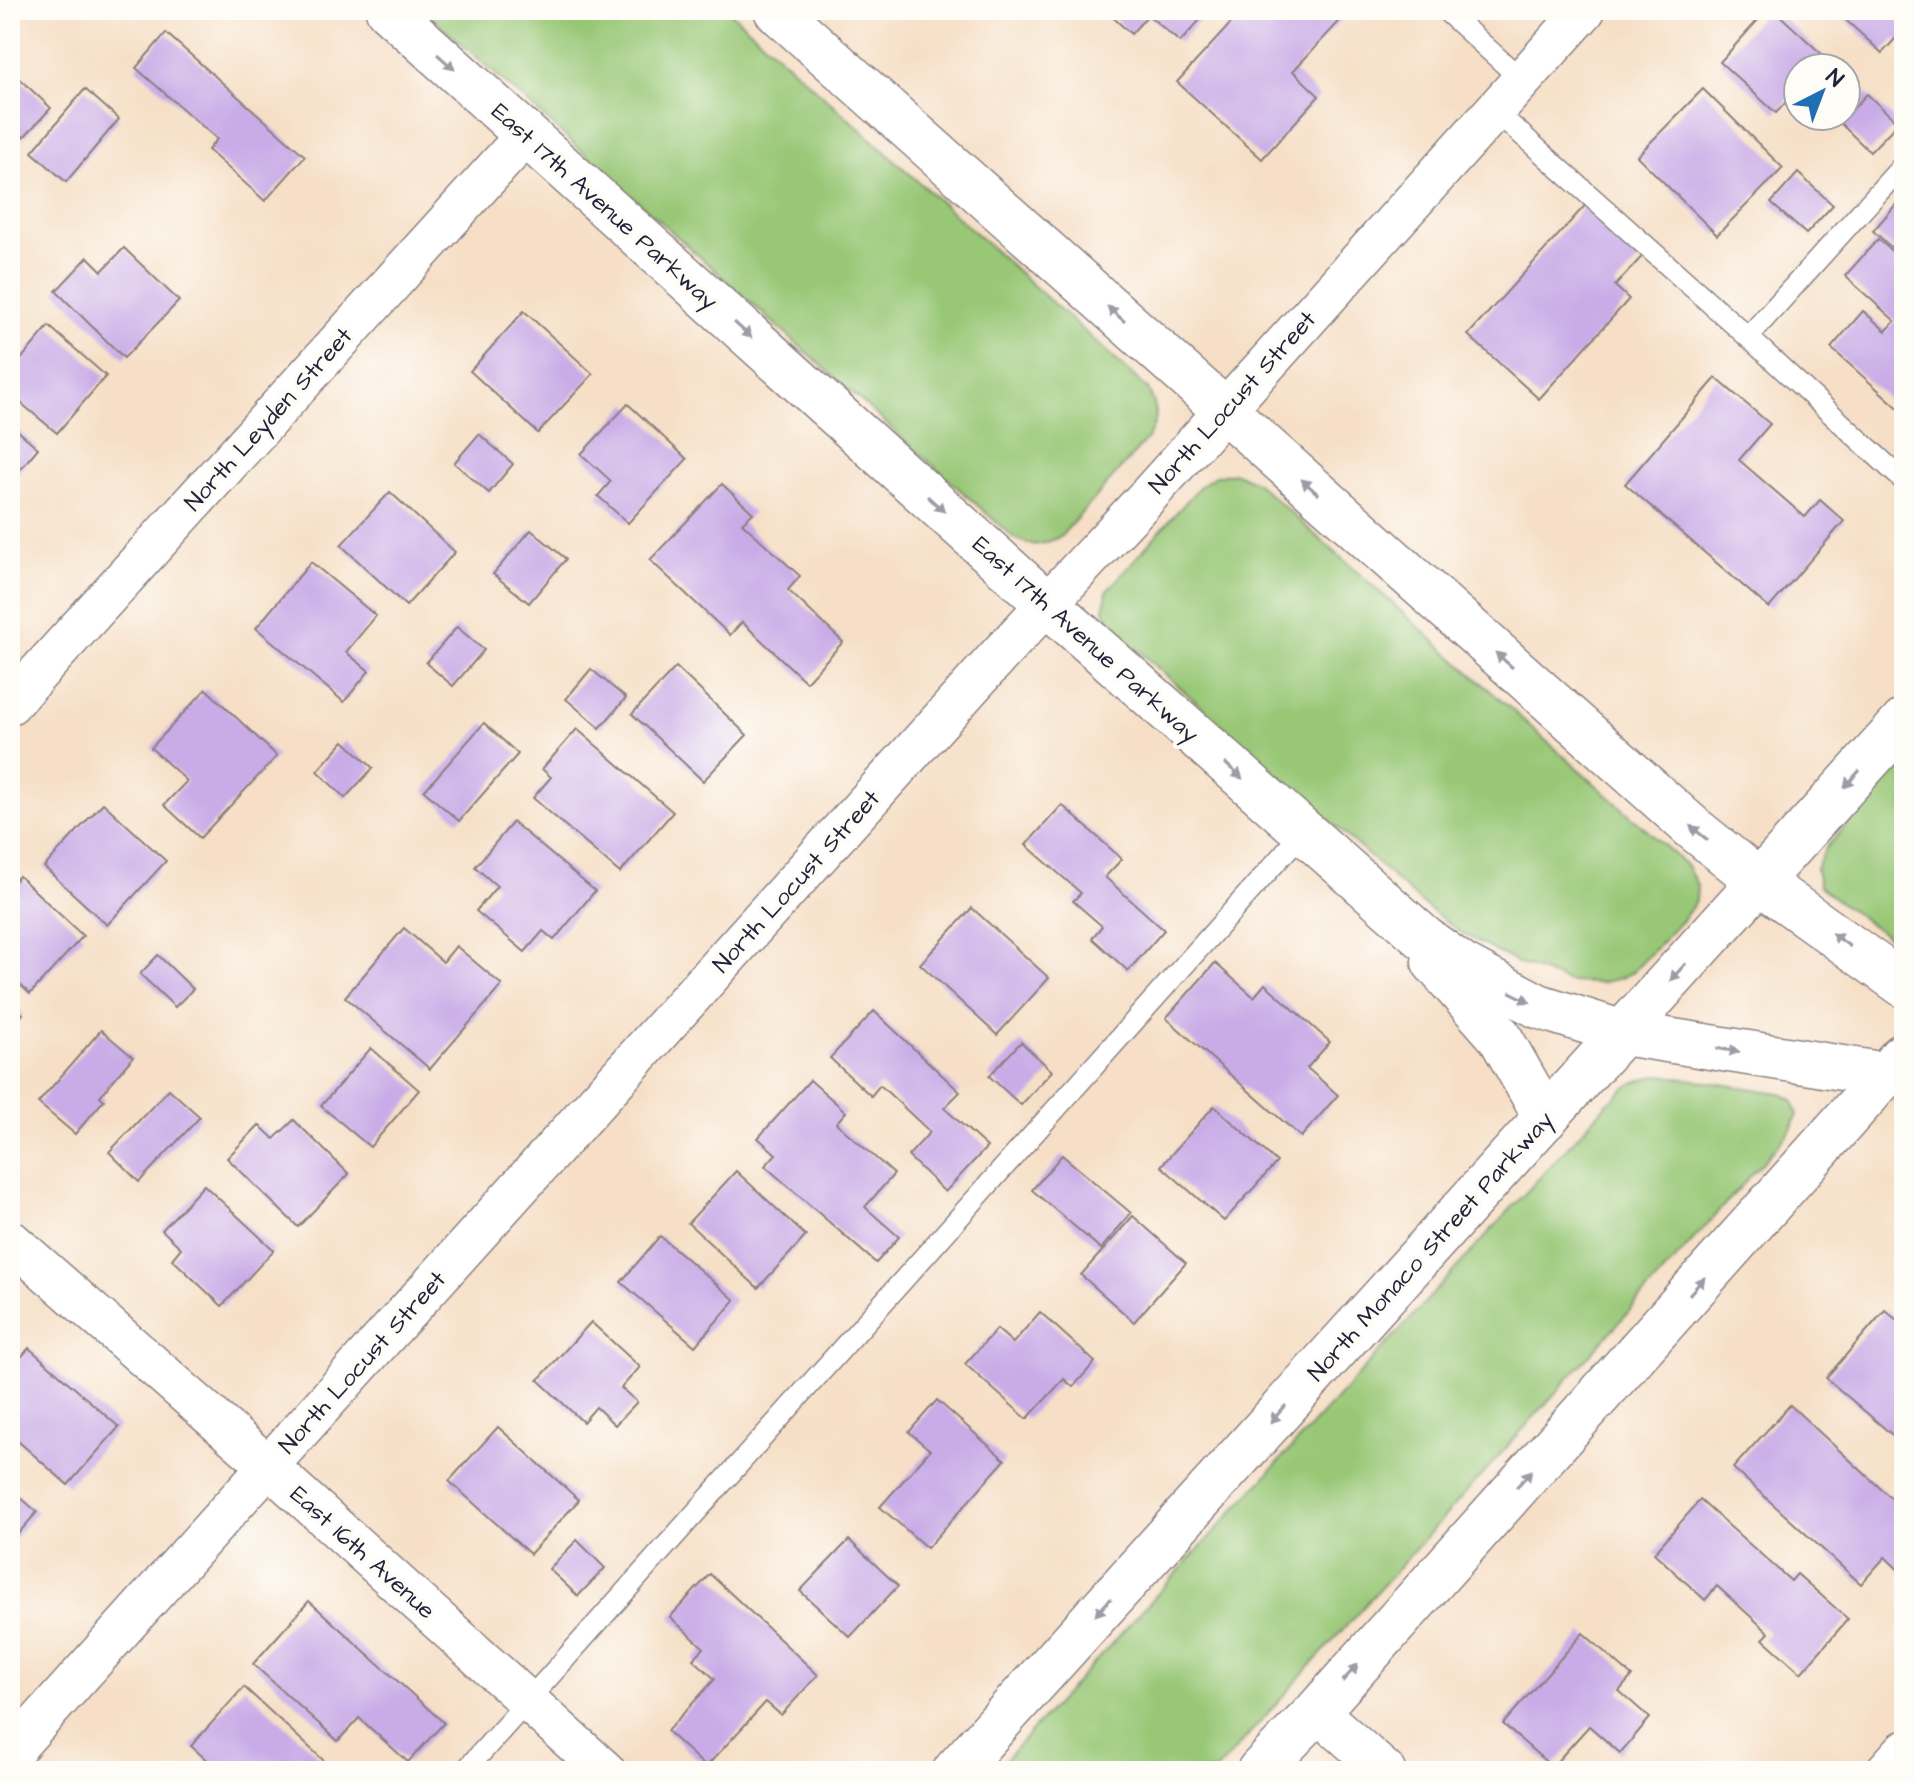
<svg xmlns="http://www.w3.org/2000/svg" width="1914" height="1781" font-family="'Architects Daughter',sans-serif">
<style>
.green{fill:#98c776;stroke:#5d7458;stroke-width:2}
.building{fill:#c9ace7}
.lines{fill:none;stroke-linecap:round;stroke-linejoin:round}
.service-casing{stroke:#8c8080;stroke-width:23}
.minor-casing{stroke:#8c8080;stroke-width:43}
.secondary-casing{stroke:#8c8080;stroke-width:47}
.service{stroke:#fff;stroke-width:20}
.minor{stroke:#fff;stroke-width:40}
.secondary{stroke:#fff;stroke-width:44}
.oneway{fill:#9c9ca7}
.labels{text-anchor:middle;stroke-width:8;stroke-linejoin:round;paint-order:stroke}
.street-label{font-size:24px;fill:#22223b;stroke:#fdfcf7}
</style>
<rect width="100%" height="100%" fill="#fdfcf7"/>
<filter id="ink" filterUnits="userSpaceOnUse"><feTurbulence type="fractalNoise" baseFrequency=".0125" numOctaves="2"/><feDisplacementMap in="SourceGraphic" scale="16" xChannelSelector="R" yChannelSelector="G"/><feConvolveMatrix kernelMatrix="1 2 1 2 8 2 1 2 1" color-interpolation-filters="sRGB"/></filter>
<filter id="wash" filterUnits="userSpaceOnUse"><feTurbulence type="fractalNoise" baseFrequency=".006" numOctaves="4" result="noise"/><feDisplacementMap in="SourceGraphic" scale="32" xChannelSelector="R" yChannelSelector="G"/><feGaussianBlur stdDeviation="1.8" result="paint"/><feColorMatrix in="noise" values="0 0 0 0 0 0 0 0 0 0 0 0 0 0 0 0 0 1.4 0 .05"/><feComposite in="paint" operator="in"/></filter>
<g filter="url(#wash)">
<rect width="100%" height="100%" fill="#f6dfc6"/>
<g class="green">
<path d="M424 10H728L1148 389C1158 410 1159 417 1148 438L1062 535C1042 546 1035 548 1014 538Z"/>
<polygon points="1236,473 1256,482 1687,866 1697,885 1696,901 1684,918 1634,971 1623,977 1601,983 1569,982 1518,963 1463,934 1424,905 1113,628 1104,610 1107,591 1200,486 1217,475"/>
<polygon points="1904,761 1904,948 1831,896 1819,885 1816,869 1825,849"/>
<path d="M1661 1075 1780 1093 1793 1100 1798 1115 1789 1133 1216 1771H995L1607 1104C1627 1085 1633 1080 1661 1075Z"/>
</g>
<g id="blocks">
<g class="building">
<polygon points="1105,10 1209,10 1180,42 1148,15 1131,34"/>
<polygon points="1243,10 1350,10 1293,71 1319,96 1262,159 1177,82"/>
<polygon points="1767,10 1774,10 1826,58 1817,68 1798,68 1798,89 1776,113 1720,62"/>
<polygon points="1835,10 1904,10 1904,45 1896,38 1882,53"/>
<polygon points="166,33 305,156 265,201 208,150 217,139 136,68"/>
<polygon points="10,70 51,108 24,137 10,124"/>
<polygon points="85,89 119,119 66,182 32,152"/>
<polygon points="1703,89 1783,168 1717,235 1637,156"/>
<polygon points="1867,94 1898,123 1870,152 1840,123"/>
<polygon points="1798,173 1833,205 1806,234 1771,203"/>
<polygon points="1904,195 1904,259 1873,231"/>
<polygon points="1589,201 1646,252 1615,286 1629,299 1539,399 1468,335"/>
<polygon points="1878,239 1904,262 1904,413 1831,348 1863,311 1886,331 1895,321 1845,276"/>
<polygon points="124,248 179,301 124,358 56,291 88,257 102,271"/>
<polygon points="524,311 593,374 538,433 470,371"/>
<polygon points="49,326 106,376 57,433 10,394 10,372"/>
<polygon points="1716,378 1770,424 1739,460 1805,517 1820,500 1844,521 1769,608 1625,484"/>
<polygon points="628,404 687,459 628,523 598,496 611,481 581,454"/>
<polygon points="10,424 38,448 10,482"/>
<polygon points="479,434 513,464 489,493 454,463"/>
<polygon points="722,484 753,513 742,523 800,576 788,590 843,642 806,682 742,622 730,635 650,560"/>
<polygon points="390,492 455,552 406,606 341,545"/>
<polygon points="531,530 566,559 529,603 493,574"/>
<polygon points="311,562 376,616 346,652 369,671 344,702 256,628"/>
<polygon points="457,627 484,650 453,686 426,663"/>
<polygon points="676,667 747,735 703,781 632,714"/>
<polygon points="591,669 626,698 600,728 566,699"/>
<polygon points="206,689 277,756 200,838 164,805 187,781 151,748"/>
<polygon points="484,723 518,754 459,821 424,791"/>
<polygon points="577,729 673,812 620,873 533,798 551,777 542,769"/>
<polygon points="344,741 373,768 345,798 317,771"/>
<polygon points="103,803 166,861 107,925 44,867"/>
<polygon points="1062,805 1122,859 1105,877 1164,930 1128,971 1092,938 1102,926 1073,901 1081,893 1026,845"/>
<polygon points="513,822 595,891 554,940 543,931 525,952 476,911 497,886 475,867"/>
<polygon points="19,876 83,936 30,994 10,975 10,886"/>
<polygon points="972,908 1049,978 997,1035 920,964"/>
<polygon points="404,928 443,962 456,946 502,985 430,1069 345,997"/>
<polygon points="158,955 193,989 175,1007 140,974"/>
<polygon points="1215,963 1254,997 1265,984 1330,1042 1307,1068 1338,1095 1301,1137 1166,1018"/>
<polygon points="10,1003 23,1014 10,1030"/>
<polygon points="874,1011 960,1092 944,1108 987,1147 945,1192 908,1156 930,1132 880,1085 871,1096 830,1058"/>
<polygon points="101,1030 133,1057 100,1096 104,1100 75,1134 38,1103"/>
<polygon points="1021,1042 1052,1071 1021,1105 989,1076"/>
<polygon points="371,1048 419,1090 370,1147 321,1106"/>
<polygon points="810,1080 846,1112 836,1123 894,1174 865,1207 899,1237 876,1263 765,1166 776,1154 758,1138"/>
<polygon points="169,1089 200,1117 139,1182 109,1152"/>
<polygon points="1214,1106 1277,1162 1224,1221 1161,1166"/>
<polygon points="294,1120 349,1174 298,1227 227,1158 259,1125 274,1139"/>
<polygon points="1062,1155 1131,1213 1101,1249 1032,1190"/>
<polygon points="736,1171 806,1236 758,1288 688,1223"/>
<polygon points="204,1185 274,1250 222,1306 172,1259 181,1248 162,1230"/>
<polygon points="1133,1216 1186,1263 1134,1322 1081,1275"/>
<polygon points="660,1236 735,1300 695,1346 621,1282"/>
<polygon points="1885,1310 1904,1326 1904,1445 1826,1378"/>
<polygon points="1040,1312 1095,1362 1073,1387 1064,1379 1027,1419 965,1364 997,1329 1013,1343"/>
<polygon points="591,1322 640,1367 621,1388 637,1402 615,1425 596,1407 583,1422 538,1380"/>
<polygon points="29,1348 119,1427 68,1485 10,1434 10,1409 17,1401 10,1395 10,1370"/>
<polygon points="937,1400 1005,1460 927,1548 880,1507 930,1450 909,1432"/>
<polygon points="1790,1405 1904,1510 1904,1570 1902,1573 1885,1557 1861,1584 1733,1468"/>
<polygon points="498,1427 579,1500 530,1554 449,1481"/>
<polygon points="10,1488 37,1512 10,1543"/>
<polygon points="1700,1500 1791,1581 1797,1574 1848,1619 1801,1673 1763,1639 1769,1633 1717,1586 1705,1600 1654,1553"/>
<polygon points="577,1540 605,1568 578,1596 549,1569"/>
<polygon points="849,1540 898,1586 850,1637 800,1591"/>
<polygon points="710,1574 818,1675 781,1715 766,1702 706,1767 667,1731 715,1679 693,1659 704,1648 670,1617"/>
<polygon points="309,1601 444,1723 408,1762 359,1718 338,1741 253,1664"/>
<polygon points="1583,1633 1632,1676 1619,1691 1650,1718 1620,1753 1589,1726 1552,1767 1503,1724"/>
<polygon points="244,1687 335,1771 219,1771 191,1746"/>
</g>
</g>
</g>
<g filter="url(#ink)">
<use href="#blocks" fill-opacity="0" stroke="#8c8080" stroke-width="2"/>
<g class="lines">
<defs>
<g id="service">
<polyline points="1445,10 1522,80"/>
<polyline points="1494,110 1748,337 1904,481"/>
<polyline points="1748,337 1904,164"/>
<polyline points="465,1771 1303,832"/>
</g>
<g id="minor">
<polyline points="10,704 526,135"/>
<polyline points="10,1240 268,1466 605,1771"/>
<polyline points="1317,1711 1385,1771"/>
<polyline points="10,1754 241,1496 1002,652 1146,498 1585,10"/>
<polyline points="1886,1771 1904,1751"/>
</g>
<g id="secondary">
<polyline points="388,10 1047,604 1424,938 1463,966 1538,1006 1623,1033 1886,1075"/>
<polyline points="776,10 1693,828 1760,882 1904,985"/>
<polyline points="1434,962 1500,1037 1546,1118"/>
<polyline points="955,1771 1904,721"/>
<polyline points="1259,1771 1317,1711 1902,1056"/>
</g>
</defs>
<use href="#service" class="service-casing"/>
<use href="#minor" class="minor-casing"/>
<use href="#secondary" class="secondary-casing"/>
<use href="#service" class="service"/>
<use href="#minor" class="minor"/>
<use href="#secondary" class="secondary"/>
</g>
<defs><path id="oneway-solid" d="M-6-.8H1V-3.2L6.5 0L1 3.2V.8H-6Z" transform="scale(2)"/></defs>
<g class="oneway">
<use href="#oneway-solid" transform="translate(446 62) rotate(42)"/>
<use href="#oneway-solid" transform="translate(1116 314) rotate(-138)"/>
<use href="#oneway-solid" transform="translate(743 330) rotate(42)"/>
<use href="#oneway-solid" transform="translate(1310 487) rotate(-138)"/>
<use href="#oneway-solid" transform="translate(936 504) rotate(42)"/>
<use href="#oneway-solid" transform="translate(1504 660) rotate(-138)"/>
<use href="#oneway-solid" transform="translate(1234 771) rotate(42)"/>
<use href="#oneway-solid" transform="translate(1852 779) rotate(132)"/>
<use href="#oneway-solid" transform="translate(1699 833) rotate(-141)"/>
<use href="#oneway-solid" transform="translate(1841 940) rotate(-144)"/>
<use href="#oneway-solid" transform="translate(1678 972) rotate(132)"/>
<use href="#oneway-solid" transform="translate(1520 997) rotate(27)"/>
<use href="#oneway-solid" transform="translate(1728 1050) rotate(9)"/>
<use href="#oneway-solid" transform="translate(1697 1286) rotate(-48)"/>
<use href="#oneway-solid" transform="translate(1278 1414) rotate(132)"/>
<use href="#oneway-solid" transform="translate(1524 1479) rotate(-48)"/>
<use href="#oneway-solid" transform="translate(1103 1607) rotate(132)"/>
<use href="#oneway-solid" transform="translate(1350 1673) rotate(-48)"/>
</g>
</g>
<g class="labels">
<g class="street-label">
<text transform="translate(605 206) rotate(42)" y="8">East 17th Avenue Parkway</text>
<text transform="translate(1232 402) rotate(-48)" y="8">North Locust Street</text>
<text transform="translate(268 419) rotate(-48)" y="8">North Leyden Street</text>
<text transform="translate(1086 639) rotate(42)" y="8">East 17th Avenue Parkway</text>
<text transform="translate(796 881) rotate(-48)" y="8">North Locust Street</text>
<text transform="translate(1430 1246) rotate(-48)" y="8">North Monaco Street Parkway</text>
<text transform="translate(362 1362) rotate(-48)" y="8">North Locust Street</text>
<text transform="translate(363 1552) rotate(42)" y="8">East 16th Avenue</text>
</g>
</g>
<rect width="1914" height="1781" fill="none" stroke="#fdfcf7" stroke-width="40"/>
<g transform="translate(1822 92) rotate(42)"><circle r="38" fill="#fdfcf7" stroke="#a5a5ac" stroke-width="2"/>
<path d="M0-6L14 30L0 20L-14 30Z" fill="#1f6fb2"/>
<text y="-12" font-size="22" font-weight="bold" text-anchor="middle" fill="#22223b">N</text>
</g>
</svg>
